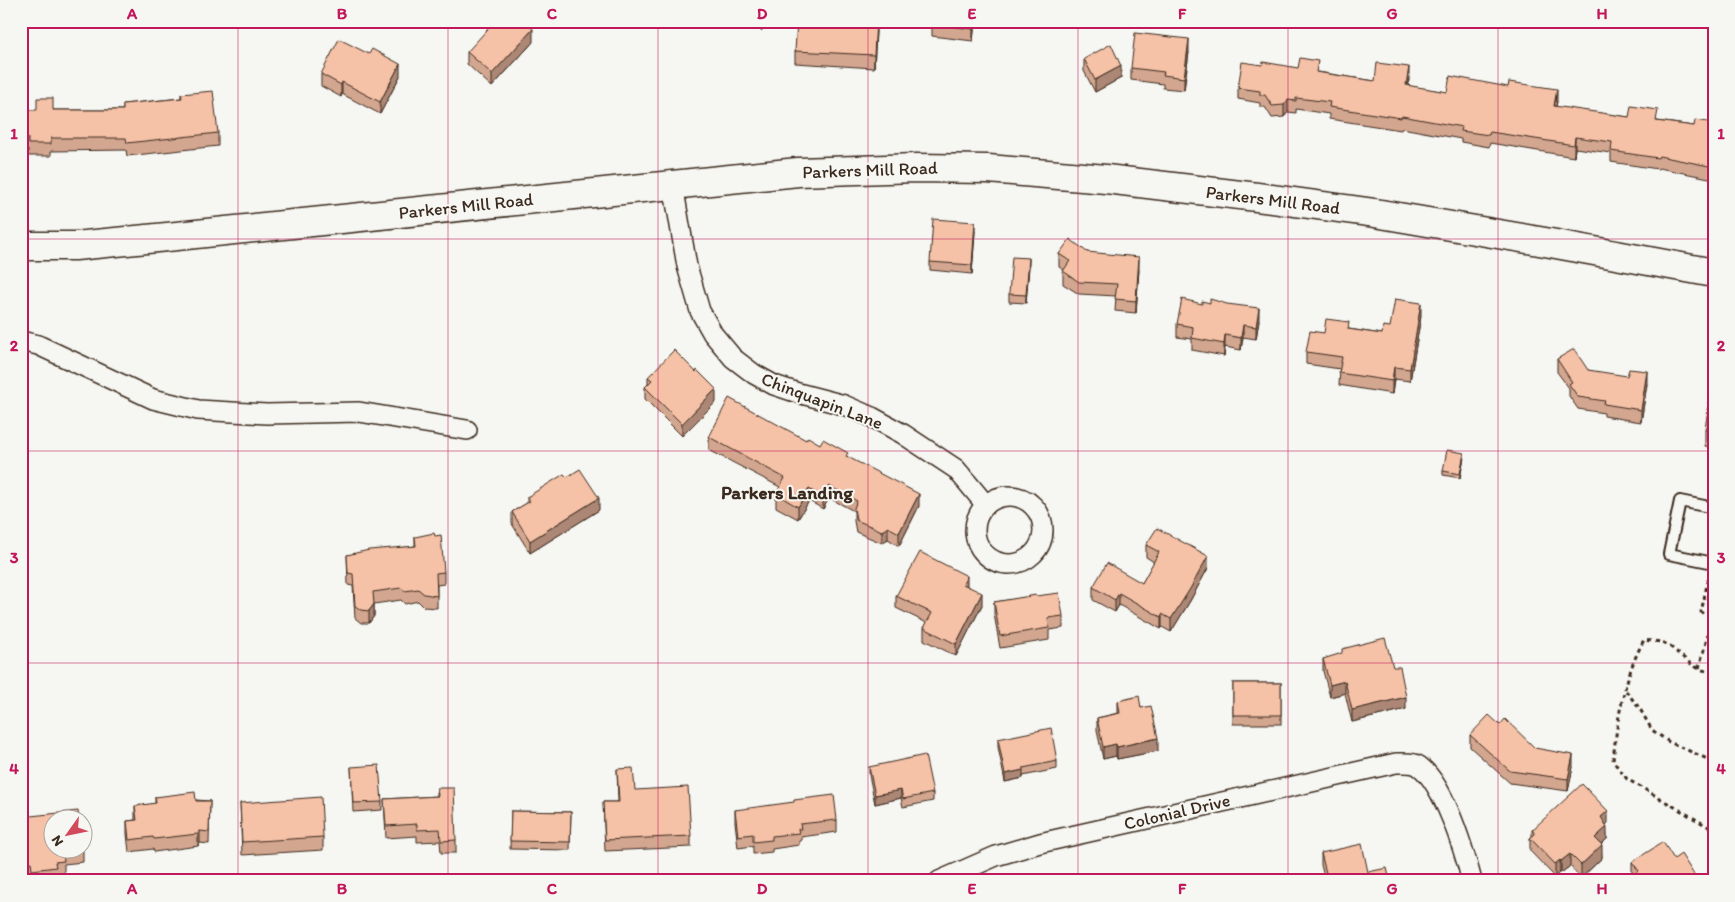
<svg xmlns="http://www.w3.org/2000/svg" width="1735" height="902" font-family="Itim,sans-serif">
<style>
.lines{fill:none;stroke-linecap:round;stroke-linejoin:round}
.lane-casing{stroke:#3b2a1e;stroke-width:14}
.street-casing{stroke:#3b2a1e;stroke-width:22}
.secondary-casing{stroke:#3b2a1e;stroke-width:31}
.path{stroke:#3b2a1e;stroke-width:3;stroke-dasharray:4 4;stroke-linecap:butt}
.lane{stroke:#f6f6f2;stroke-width:10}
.street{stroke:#f6f6f2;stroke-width:19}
.secondary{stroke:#f6f6f2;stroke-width:28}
.wall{fill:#d3a690;stroke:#3b2a1e}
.shaded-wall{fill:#ac8775;stroke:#3b2a1e}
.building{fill:#f5c1a7;stroke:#3b2a1e}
.grid{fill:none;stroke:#c2185b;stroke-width:1;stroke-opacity:0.55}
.labels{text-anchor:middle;stroke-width:4;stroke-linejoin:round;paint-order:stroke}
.street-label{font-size:18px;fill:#3b2a1e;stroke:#f6f6f2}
.neighbourhood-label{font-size:19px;font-weight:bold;fill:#3b2a1e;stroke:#f6f6f2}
.neatline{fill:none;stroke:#c2185b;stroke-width:2}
.grid-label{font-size:16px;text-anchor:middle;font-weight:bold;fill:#c2185b}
</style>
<rect width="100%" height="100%" fill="#f6f6f2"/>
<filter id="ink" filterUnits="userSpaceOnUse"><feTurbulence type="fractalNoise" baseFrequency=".02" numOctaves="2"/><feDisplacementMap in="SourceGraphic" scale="10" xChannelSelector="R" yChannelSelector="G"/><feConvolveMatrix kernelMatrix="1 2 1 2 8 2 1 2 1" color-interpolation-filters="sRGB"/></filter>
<g filter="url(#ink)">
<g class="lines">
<defs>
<polyline id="lane" points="1714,508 1680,501 1669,554 1714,563"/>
<g id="street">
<polyline points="673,185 687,266 700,311 713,334 733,358 754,374 774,385 798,393 844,405 872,417 903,434 956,469 986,505"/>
<polyline points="21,341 38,345 153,399 198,410 267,414 359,412 467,430"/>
<circle cx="1009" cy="530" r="34"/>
<path d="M939 881 996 856 1040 843 1396 763C1404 763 1413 762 1419 766 1444 784 1464 851 1472 881"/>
</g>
<polyline id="secondary" points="21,246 75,246 167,237 798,172 916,168 988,169 1106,179 1257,197 1375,213 1545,242 1714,273"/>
</defs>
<use href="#lane" class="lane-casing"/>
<use href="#street" class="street-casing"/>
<use href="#secondary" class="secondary-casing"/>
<g class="path">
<polyline points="1699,668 1713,616 1701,612 1709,576"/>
<path d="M1714 671C1694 674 1680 651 1664 643 1658 641 1650 641 1644 640 1624 676 1617 720 1613 761L1627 779 1714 830"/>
<polyline points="1626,691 1640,709 1652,730 1669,742 1714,762"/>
</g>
<use href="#lane" class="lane"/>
<use href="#street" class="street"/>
<use href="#secondary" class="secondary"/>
</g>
<g class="wall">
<polygon points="751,21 771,21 761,31"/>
<polygon points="975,21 973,41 932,36 932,24"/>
<polygon points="876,31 874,68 795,63 795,51"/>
<polygon points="533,42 492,87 467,64 467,52"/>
<polygon points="1189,52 1184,90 1163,88 1163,84 1131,80 1131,68"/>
<polygon points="1084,59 1121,78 1095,92 1084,71"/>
<polygon points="1318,72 1375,81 1409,79 1408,86 1447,92 1557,101 1556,107 1694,126 1714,123 1714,179 1659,168 1658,169 1611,162 1611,153 1575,148 1574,157 1490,143 1489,147 1461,142 1461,139 1402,128 1401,130 1329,119 1329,114 1296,109 1296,113 1288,112 1284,117 1272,118 1265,107 1260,107 1260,103 1238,99 1238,88"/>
<polygon points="321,74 400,76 380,114 342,94 341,97 321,86"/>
<polygon points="181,94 218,133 218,146 127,156 126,150 51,151 51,156 28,156 28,150 21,150 21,110 123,110 123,104 181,98"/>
<polygon points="975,231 972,274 930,270 930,262"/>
<polygon points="1087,252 1139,269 1136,313 1115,311 1116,296 1079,294 1063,284 1063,271 1064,270 1059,267 1059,254"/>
<polygon points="1029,266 1026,303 1009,302 1009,294"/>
<polygon points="1202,304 1259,320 1256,339 1243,337 1241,350 1225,347 1224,356 1192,350 1192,339 1177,337 1177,324"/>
<polygon points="1421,316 1410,381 1394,379 1392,394 1339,385 1340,369 1306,364 1306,352 1324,333 1349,329 1382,334 1390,327"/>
<polygon points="1557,359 1588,370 1647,384 1641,422 1604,416 1604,413 1578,409 1569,396 1569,388 1557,372"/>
<polygon points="1714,373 1714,448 1705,446 1705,430"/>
<polygon points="648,377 716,402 682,436 645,399 645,387 648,384"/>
<polygon points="709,437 806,440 820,444 848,457 919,506 899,546 888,539 882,543 856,532 854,521 854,511 829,498 823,509 809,501 798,519 776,507 776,494 780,487 709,450"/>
<polygon points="1464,457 1460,478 1443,475 1443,471"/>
<polygon points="567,477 599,510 530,553 512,524 512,512 527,503 527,497"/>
<polygon points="415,537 444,572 444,584 437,585 437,608 424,607 418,601 405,604 401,600 374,604 374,616 369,623 361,623 355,618 353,586 348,585 347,555 415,546"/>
<polygon points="1146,545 1208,568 1190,601 1171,632 1162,627 1161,629 1119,605 1115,612 1093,600 1093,587 1142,583 1154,562 1146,557"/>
<polygon points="967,586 982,605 956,656 924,640 924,628 927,623 896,608 896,596"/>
<polygon points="1036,596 1063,616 1063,628 1049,630 1049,640 1000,648 994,614 994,602"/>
<polygon points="1323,659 1393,667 1406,709 1352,722 1345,693 1330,697 1323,671"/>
<rect x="1233" y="683" width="48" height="41"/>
<polygon points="1118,701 1141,708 1158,751 1117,759 1116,756 1103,759 1097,730 1097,718 1118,713"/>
<polygon points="1500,725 1535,748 1573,767 1568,791 1510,783 1470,747 1470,735"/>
<polygon points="998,739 1057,761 1057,769 1023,776 1023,778 1005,782 998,747"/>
<polygon points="351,767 382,802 382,810 353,812"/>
<polygon points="869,767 933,793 933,801 903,807 901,798 875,804 869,775"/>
<polygon points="617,769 635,790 691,836 691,847 605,851 603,802 618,802"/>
<polygon points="437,788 456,840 456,853 441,853 440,841 417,842 417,836 386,838 384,799 437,796"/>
<polygon points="155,797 210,801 209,844 200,843 198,846 154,852 153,849 129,852 127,834 127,821 135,820 135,806 155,804"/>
<polygon points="240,803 323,837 323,850 242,855"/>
<polygon points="735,810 837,820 837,832 801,837 801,841 799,841 799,845 772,849 772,852 753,854 753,846 738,848 735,822"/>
<polygon points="511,811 571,812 570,850 510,849"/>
<polygon points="21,817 83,850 83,862 64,864 64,873 56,874 56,879 42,881 32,881 31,875 21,876"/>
<polygon points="1608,823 1606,825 1607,839 1601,845 1602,858 1581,878 1570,866 1561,873 1560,872 1555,877 1530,851 1530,838 1532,836 1532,830"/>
<polygon points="1321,853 1368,872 1390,881 1325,881 1321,865"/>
<polygon points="1674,859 1698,881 1635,881 1635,878 1632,874 1632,862"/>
</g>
<g class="shaded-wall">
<polygon points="761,21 771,21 761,31"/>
<polygon points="876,21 876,31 874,68 874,55"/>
<polygon points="974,21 975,21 973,41 973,29"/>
<polygon points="533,29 533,42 492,87 492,74"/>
<polygon points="1189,39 1189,52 1184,90 1184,78"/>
<polygon points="400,64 400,76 380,114 380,102"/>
<polygon points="1121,66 1121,78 1095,92 1095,80"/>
<polygon points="1409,67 1409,79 1406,97 1406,85"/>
<polygon points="342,82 342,94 341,97 341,85"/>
<polygon points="1557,89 1557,101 1554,118 1554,106"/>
<polygon points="1288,100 1288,112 1284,117 1284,105"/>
<polygon points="1575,137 1575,148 1574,157 1574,145"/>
<polygon points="975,222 975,231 972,274 972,265"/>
<polygon points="1139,257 1139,269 1136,313 1136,301"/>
<polygon points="1029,258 1029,266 1026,303 1026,295"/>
<polygon points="1421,303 1421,316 1410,381 1410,369"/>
<polygon points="1259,308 1259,320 1256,339 1256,327"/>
<polygon points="1243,325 1243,337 1241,350 1241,338"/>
<polygon points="1225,335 1225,347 1224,356 1224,344"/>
<polygon points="1394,367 1394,379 1392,394 1392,381"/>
<polygon points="1647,371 1647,384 1641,422 1641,410"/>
<polygon points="716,389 716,402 682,436 682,424"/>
<polygon points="1464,453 1464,457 1460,478 1460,474"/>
<polygon points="829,486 829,498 823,509 823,497"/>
<polygon points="809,489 809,501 798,519 798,507"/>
<polygon points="919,494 919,506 899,546 899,533"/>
<polygon points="599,498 599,510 530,553 530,541"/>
<polygon points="888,527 888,539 882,543 882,531"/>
<polygon points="1208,556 1208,568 1190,601 1171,632 1171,619"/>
<polygon points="967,576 967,588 963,584"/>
<polygon points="982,593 982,605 956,656 956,644"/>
<polygon points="1119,593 1119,605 1115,612 1115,600"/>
<polygon points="374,604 374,616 369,623 369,611"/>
<polygon points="1162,614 1162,627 1161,629 1161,617"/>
<polygon points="1345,681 1345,693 1330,697 1330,685"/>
<polygon points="1406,697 1406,709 1352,722 1352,710"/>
<polygon points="1158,738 1158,751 1117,759 1117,747"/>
<polygon points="1116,744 1116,756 1103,759 1103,747"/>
<polygon points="1573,755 1573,767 1568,791 1568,779"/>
<polygon points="1023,770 1023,778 1005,782 1005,774"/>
<polygon points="901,790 901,798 875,804 875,795"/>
<polygon points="1608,811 1608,823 1601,830 1601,817"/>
<polygon points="1607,827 1607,839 1595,850 1595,838"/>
<polygon points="200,831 200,843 198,846 198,834"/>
<polygon points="1602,845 1602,858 1581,878 1581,865"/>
<polygon points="1570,854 1570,866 1561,873 1561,861"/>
<polygon points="1560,860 1560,872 1555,877 1555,864"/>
</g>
<g class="building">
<polygon points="495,21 524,21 533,29 492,74 467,52"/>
<polygon points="797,21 876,21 874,55 795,51"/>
<polygon points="932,21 974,21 973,29 932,24"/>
<polygon points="1135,33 1189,39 1184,78 1163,75 1164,72 1131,68"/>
<polygon points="339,39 369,54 372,49 400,64 380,102 342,82 341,85 321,74"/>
<polygon points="1111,44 1121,66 1095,80 1084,59"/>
<polygon points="1300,58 1318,61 1316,72 1375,81 1377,63 1409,67 1406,85 1447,92 1450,76 1508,87 1509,82 1557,89 1554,106 1629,117 1631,106 1658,110 1656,121 1694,126 1695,120 1714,123 1714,167 1659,156 1658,158 1611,151 1612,142 1575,137 1574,145 1490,132 1489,135 1461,131 1462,127 1402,116 1401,118 1329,107 1330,102 1296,98 1296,101 1288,100 1284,105 1272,106 1265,95 1260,95 1260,91 1238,88 1242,62 1262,65 1263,62 1298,68"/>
<polygon points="213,91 218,133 127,143 126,138 51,138 51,144 28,144 28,138 21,138 21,110 37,110 37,98 53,98 53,110 123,110 123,104 182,98 181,94"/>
<polygon points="933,219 975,222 972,265 930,262"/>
<polygon points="1070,239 1087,252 1139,257 1136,301 1115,299 1117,284 1079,282 1063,271 1070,261 1059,254"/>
<polygon points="1012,257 1029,258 1026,295 1009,294"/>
<polygon points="1182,299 1202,304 1202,301 1210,303 1210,299 1227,304 1259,308 1256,327 1243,325 1241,338 1225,335 1224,344 1192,338 1193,327 1177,324"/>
<polygon points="1395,299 1421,303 1410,369 1394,367 1392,381 1339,373 1342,357 1306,352 1310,331 1324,333 1326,319 1349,322 1348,329 1382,334 1383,326 1390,327"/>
<polygon points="1574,349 1588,370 1627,376 1629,369 1647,371 1641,410 1604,404 1605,401 1578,397 1569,384 1572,382 1557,359"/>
<polygon points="674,350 696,372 697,370 716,389 682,424 645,387 652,380 648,377"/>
<polygon points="1713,373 1714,373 1714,432 1705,430"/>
<polygon points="729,398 806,440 808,437 820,444 823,439 848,453 846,456 919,494 899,533 888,527 882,531 856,520 854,508 857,501 829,486 823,497 809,489 798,507 776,494 785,478 709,437"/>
<polygon points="1447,450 1464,453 1460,474 1443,471"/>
<polygon points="580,469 599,498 530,541 512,512 530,501 527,497 564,474 567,477"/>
<polygon points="1157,528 1208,556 1190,589 1171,619 1162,614 1161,617 1119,593 1115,600 1093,587 1107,563 1142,583 1159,552 1146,545"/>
<polygon points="434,533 435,536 441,535 444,572 436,573 437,596 424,594 418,589 405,591 401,588 373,592 374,604 369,611 361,610 355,606 353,574 348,573 347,555 369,550 416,546 415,537"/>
<polygon points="920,552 967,576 963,584 982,593 956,644 924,628 932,613 896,596"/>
<polygon points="1059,593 1063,616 1048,618 1049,628 1000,636 994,602 1036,595 1036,596"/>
<polygon points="1385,638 1393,667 1400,667 1406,697 1352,710 1345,681 1330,685 1323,659 1342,653 1342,649"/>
<rect x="1233" y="683" width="48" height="32"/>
<polygon points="1139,696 1141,708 1151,706 1158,738 1117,747 1116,744 1103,747 1097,718 1120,713 1118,701"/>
<polygon points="1489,715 1500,725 1505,719 1535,748 1573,755 1568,779 1510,771 1470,735"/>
<polygon points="1051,728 1057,761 1023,768 1023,770 1005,774 998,739"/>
<polygon points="925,755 933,793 903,799 901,790 875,795 869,767"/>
<polygon points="379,765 382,802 353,803 351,767"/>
<polygon points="633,768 635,790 688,787 691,836 605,840 603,802 619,802 617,769"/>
<polygon points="1582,784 1608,811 1601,817 1607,827 1595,838 1602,845 1581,865 1570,854 1561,861 1560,860 1555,864 1530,838 1535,834 1532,830"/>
<polygon points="437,788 454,788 456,840 441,841 440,829 417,830 417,824 386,826 384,799 438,796"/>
<polygon points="195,792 196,801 210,801 209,832 200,831 198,834 154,839 153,837 129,840 127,821 137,820 135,806 156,803 155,797"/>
<polygon points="834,795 837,820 800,824 801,829 798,829 799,833 772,836 772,840 753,842 753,834 738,836 735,810 794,802 794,800"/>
<polygon points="321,797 323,837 242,842 240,803"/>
<polygon points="78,811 79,820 52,820 52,850 82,850 82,848 83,850 63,852 64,861 55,862 56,867 32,870 31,862 21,863 21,817"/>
<polygon points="511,811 571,812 570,842 510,841"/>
<polygon points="1663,842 1674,859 1681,854 1698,881 1639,881 1635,874 1639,871 1632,862"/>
<polygon points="1362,844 1368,872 1387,868 1390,881 1328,881 1321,853"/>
</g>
</g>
<path class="grid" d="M238 21V881M448 21V881M658 21V881M868 21V881M1078 21V881M1288 21V881M1498 21V881M21 239H1714M21 451H1714M21 663H1714"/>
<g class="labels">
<g class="street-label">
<text transform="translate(870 170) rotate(-2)" y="6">Parkers Mill Road</text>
<text transform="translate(1273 200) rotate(7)" y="6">Parkers Mill Road</text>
<text transform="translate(466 206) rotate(-6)" y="6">Parkers Mill Road</text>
<text transform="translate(822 401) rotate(21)" y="6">Chinquapin Lane</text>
<text transform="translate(1177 812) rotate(-13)" y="6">Colonial Drive</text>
</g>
<g class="neighbourhood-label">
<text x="787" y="499">Parkers Landing</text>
</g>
</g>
<rect width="1735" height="902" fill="none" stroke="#f6f6f2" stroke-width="55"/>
<g transform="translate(68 834) rotate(237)"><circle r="24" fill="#f6f6f2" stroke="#aba49d"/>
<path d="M0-4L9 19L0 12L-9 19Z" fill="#d1495b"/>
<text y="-8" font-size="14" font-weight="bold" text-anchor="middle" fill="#3b2a1e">N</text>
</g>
<rect x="28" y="28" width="1680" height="846" class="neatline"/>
<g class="grid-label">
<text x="132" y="19">A</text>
<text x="342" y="19">B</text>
<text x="552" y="19">C</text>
<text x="762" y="19">D</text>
<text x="972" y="19">E</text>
<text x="1182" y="19">F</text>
<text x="1392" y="19">G</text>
<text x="1602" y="19">H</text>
<text x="14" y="139">1</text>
<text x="1721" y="139">1</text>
<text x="14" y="351">2</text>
<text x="1721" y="351">2</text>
<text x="14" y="563">3</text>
<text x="1721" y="563">3</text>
<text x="14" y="774">4</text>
<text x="1721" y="774">4</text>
<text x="132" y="894">A</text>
<text x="342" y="894">B</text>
<text x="552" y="894">C</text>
<text x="762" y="894">D</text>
<text x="972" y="894">E</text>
<text x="1182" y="894">F</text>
<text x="1392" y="894">G</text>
<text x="1602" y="894">H</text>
</g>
</svg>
